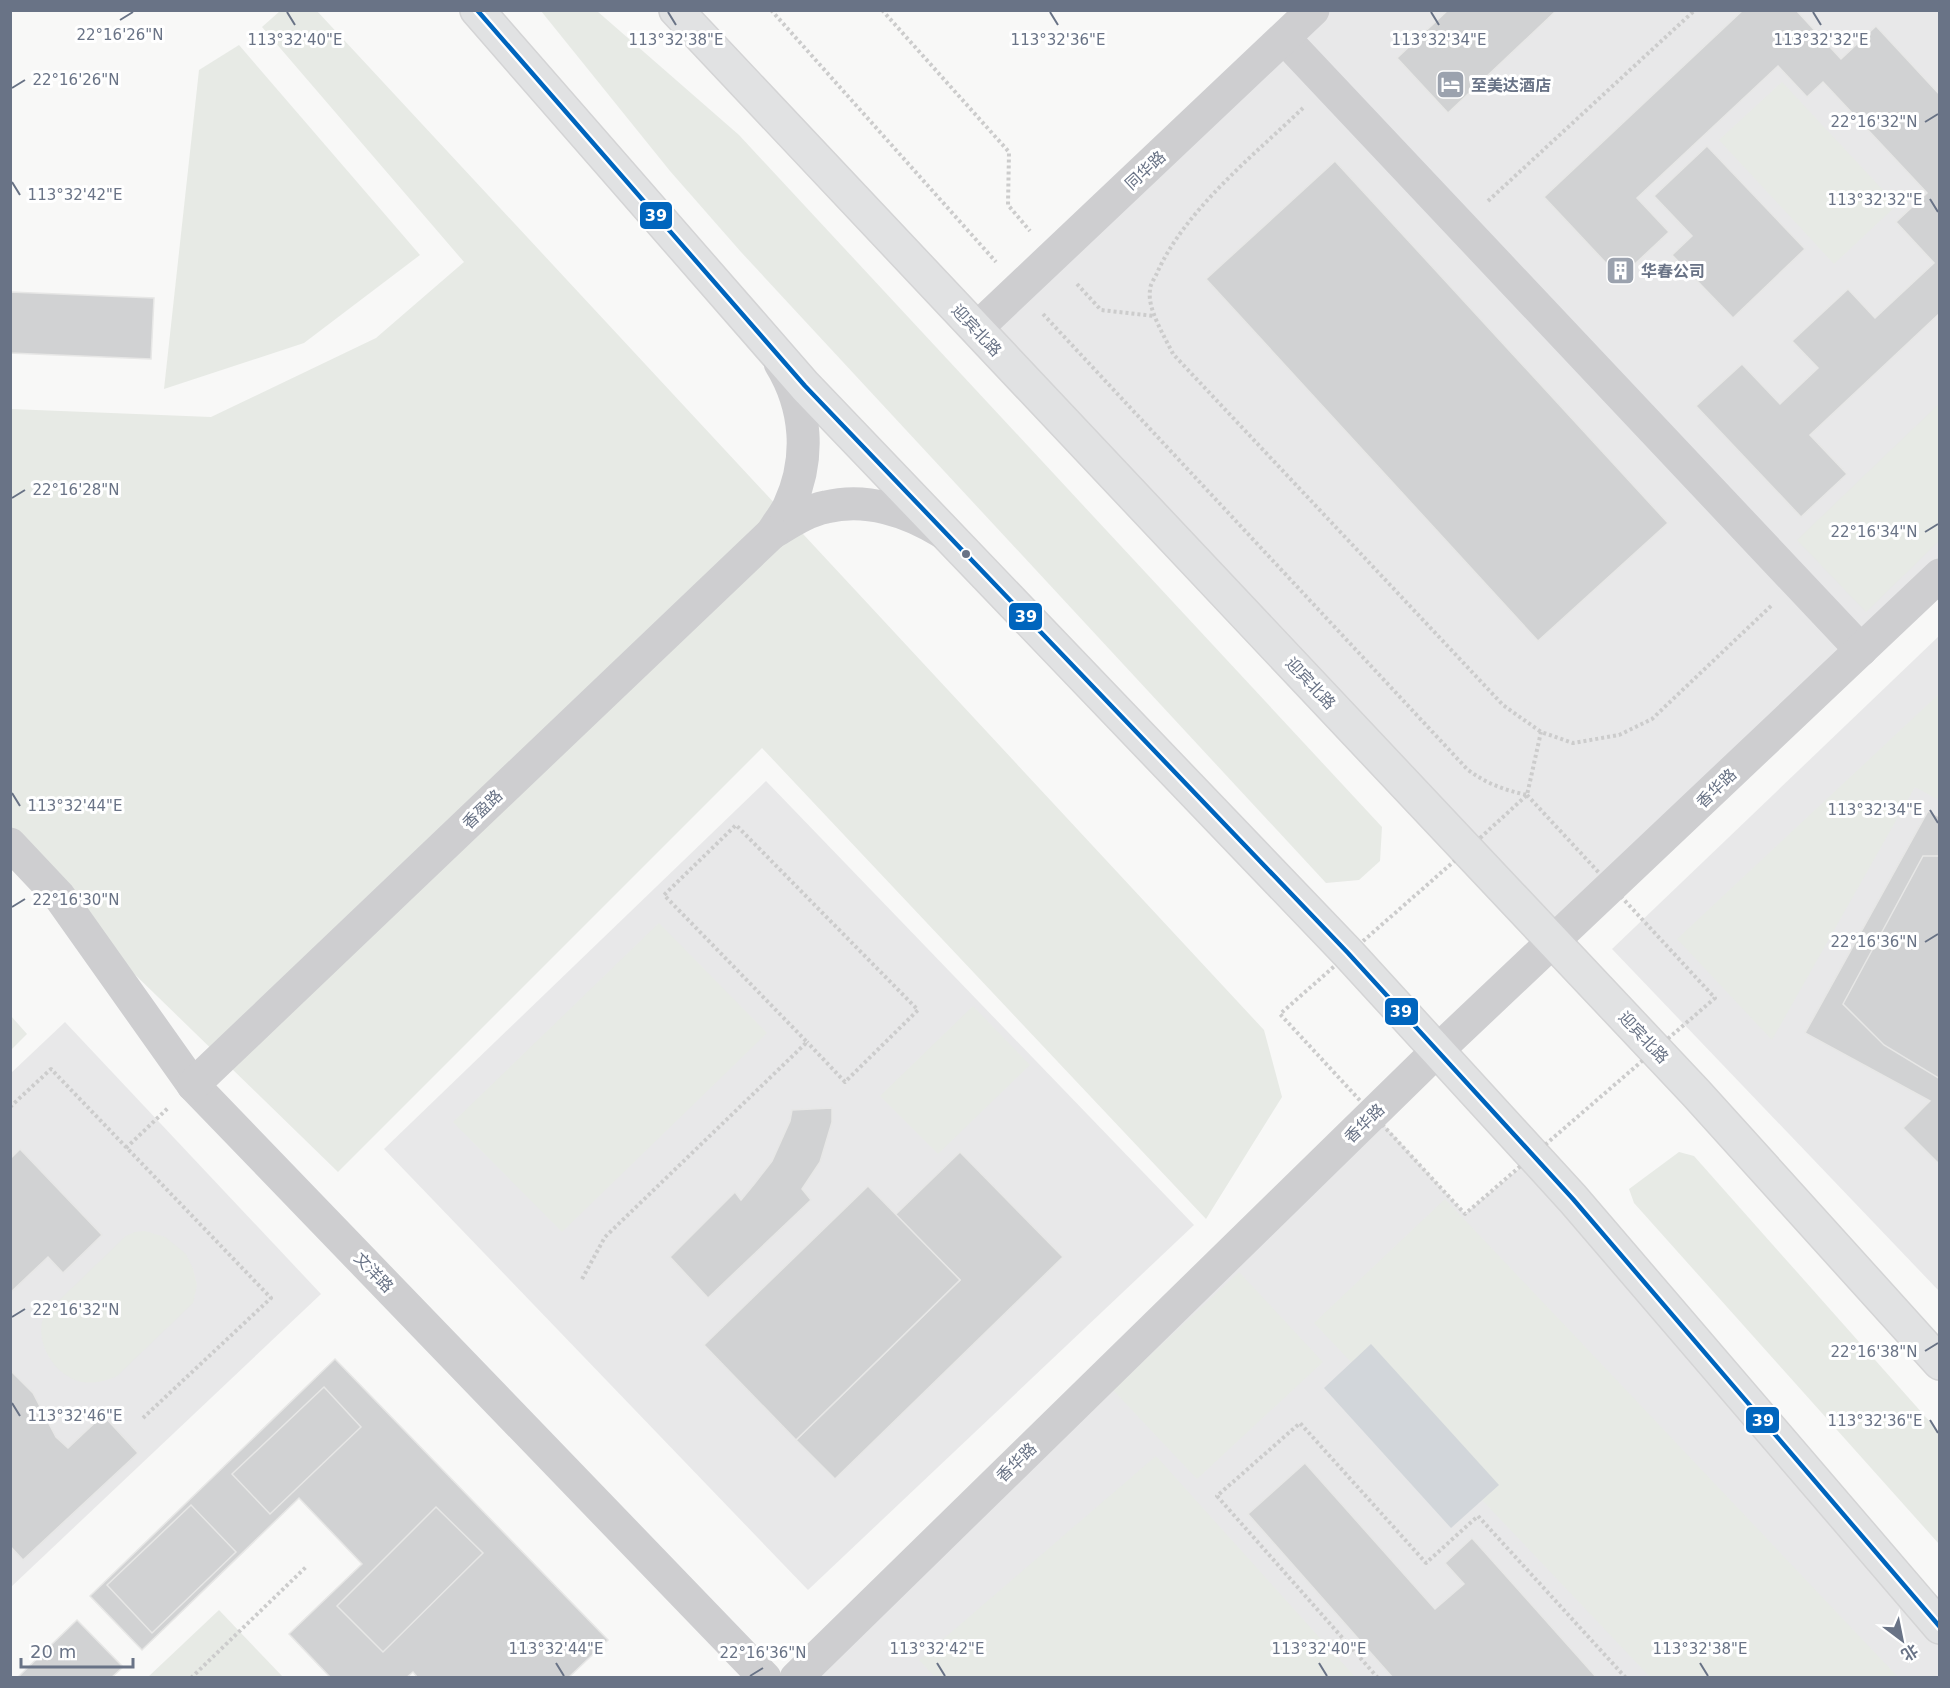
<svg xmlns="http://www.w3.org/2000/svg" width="1950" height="1688" font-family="'DejaVu Sans','Noto Sans SC',sans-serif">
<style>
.built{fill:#e8e8e9}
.green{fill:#e7eae5}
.water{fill:#d2d6da}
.building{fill:#d1d2d3;stroke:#e7e7e6;stroke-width:1.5}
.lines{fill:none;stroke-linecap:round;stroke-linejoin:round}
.major-casing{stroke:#d4d4d5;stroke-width:36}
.path{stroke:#ccc;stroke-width:4;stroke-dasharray:3 3;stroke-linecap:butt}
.minor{stroke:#ceced0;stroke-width:33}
.major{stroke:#e1e2e3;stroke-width:33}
.bus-1-casing{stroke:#fff;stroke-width:9}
.bus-1{stroke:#0065bd;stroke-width:4.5}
.ticks{fill:none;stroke:#697386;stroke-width:2}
.bus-dot{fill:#697386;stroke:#fff;stroke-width:2}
.labels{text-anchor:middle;stroke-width:6;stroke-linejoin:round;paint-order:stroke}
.poi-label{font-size:16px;font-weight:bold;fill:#697386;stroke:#fff;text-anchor:start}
.street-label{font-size:16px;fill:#697386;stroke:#fff}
.ticks-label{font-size:15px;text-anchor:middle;fill:#697386;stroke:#fff;stroke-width:6;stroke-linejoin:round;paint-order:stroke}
.line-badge{stroke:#fff;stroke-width:2}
.badge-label{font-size:16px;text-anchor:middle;font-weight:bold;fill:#fff}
</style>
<rect width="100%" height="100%" fill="#f8f8f7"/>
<g class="built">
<polygon points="1314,11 1939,11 1939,574 1553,940 977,329"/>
<polygon points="1939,636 1939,1291 1612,949"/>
<polygon points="766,781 1194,1225 808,1590 384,1149"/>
<polygon points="65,1022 321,1294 11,1587 11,1073"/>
<polygon points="1374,1114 1465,1214 1533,1157 1940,1628 1939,1678 796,1678"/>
</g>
<g class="green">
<polygon points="280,11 317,11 1264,1030 1282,1097 1206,1219 762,748 338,1172 121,961 11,857 11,409 211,417 376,338 464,262 262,27"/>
<polygon points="541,11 597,11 739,135 1382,827 1380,861 1359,880 1326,883 741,252 670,171"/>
<polygon points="239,45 420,255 304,343 164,389 199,70"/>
<polygon points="1782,82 1897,205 1834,264 1719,140"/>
<polygon points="1939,404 1939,541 1866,612 1797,540"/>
<polygon points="1939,694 1939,800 1915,787 1772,1040 1677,939"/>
<polygon points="659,923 767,1033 562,1232 453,1122"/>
<polygon points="973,1006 1030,1065 938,1154 880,1096"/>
<polygon points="11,1016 27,1034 11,1050"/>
<polygon points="1679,1152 1694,1156 1939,1432 1939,1544 1634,1203 1629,1189"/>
<polygon points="1445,1199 1898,1677 1650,1677 1314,1323"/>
<path d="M145 1231 165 1237 186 1254 193 1269 197 1285 193 1303 117 1376C104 1382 89 1385 75 1380 51 1371 33 1337 45 1314L126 1236 135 1232Z"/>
<polygon points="1239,1272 1323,1362 1197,1479 1113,1390"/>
<polygon points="1156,1456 1355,1677 936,1678 919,1660"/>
<polygon points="219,1610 283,1677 148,1677"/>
</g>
<polygon class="water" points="1371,1344 1499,1485 1451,1528 1324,1388"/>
<g class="building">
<polygon points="1448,10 1557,10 1448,113 1397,58"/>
<polygon points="1743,10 1796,10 1841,59 1876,26 1940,95 1940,313 1810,435 1847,474 1801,517 1696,406 1742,364 1780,404 1818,368 1792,341 1848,289 1875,318 1934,263 1896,222 1927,193 1823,82 1807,97 1778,66 1637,198 1669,232 1620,278 1544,197"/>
<polygon points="1707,146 1805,249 1733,318 1672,255 1692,236 1654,196"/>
<polygon points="1335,161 1668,523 1538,641 1206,279"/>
<polygon points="10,292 154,298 151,359 10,353"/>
<polygon points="1928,811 1940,817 1940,1165 1903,1128 1930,1101 1805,1033"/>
<polygon points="1923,856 1940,856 1940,1079 1884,1045 1843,1004"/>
<polygon points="832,1108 832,1122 820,1162 802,1189 811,1200 708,1298 670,1257 735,1192 741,1200 755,1183 772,1161 790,1121 792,1110"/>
<polygon points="20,1149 102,1235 63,1273 48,1257 10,1293 10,1159"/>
<polygon points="960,1152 1063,1257 835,1479 796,1440 960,1280 895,1215"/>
<polygon points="868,1186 960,1280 796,1440 704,1345"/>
<polygon points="335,1359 608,1640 568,1678 418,1678 413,1672 406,1678 331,1678 289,1634 362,1564 299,1498 142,1650 90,1596"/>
<polygon points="10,1370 33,1393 56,1437 68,1448 103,1415 138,1453 23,1560 10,1546"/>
<polygon points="324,1387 361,1427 270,1514 232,1474"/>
<polygon points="1305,1463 1435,1609 1464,1584 1445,1563 1472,1538 1597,1678 1393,1678 1248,1514"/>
<polygon points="191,1505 236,1552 152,1633 107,1585"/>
<polygon points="436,1507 483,1553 383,1652 337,1606"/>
<polygon points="77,1620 123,1667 111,1678 17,1678"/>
</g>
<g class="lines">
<defs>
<g id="major">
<polyline points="477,10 805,386 1348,953 1573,1199 1940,1627"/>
<polyline points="676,10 1696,1093 1940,1363"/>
</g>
</defs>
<use href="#major" class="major-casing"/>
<g class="path">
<polyline points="771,10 996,262"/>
<polyline points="882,10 1009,152 1008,205 1030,231"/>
<path d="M1303 108C1254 155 1185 210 1157 273 1155 278 1150 284 1150 290 1147 309 1165 337 1173 354L1503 705 1541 732 1573 743 1619 735 1652 719 1772 605"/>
<polyline points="1488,201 1695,10"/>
<polyline points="1077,284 1101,310 1154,316"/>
<path d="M1043 314 1467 769C1485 783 1504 790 1527 795L1541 732"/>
<polygon points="1527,795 1715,998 1465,1214 1280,1014 1468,849"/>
<polyline points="10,1107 51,1069 271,1298 143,1418"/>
<polyline points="126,1148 168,1108"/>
<polyline points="582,1279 605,1237 807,1042 664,895 736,825 918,1010 845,1082 807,1042"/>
<polyline points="191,1678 306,1567"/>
<polyline points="1378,1678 1217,1496 1300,1423 1426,1563 1478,1516 1626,1678"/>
</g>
<g class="minor">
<polyline points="1284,38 1861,650"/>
<polyline points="976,329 1313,10"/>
<path d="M780 363C807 407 811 459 789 506 785 515 777 524 772 533 789 523 806 511 826 507 866 497 908 511 942 532"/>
<polyline points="10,844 59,896 193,1085 765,1678"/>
<polyline points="193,1085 772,533"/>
<polyline points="796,1678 1437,1051 1940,575"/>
</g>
<use href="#major" class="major"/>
<defs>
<polyline id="bus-1" points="477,10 805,386 1348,953 1573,1199 1940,1627"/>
</defs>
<use href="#bus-1" class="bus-1-casing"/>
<use href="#bus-1" class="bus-1"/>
</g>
<path class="ticks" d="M287 12 295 25M668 12 676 25M1050 12 1058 25M1431 12 1439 25M1813 12 1821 25M120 20 133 12M12 88 25 80M1925 122 1938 114M12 182 20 195M1930 199 1938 212M12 498 25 490M1925 532 1938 524M12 793 20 806M1930 810 1938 823M12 907 25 899M1925 942 1938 934M12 1317 25 1309M1925 1351 1938 1343M12 1403 20 1416M1930 1420 1938 1433M556 1663 564 1676M937 1663 945 1676M1319 1663 1327 1676M1700 1663 1708 1676M750 1676 763 1668"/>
<defs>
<symbol id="hotel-square" viewBox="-11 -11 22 22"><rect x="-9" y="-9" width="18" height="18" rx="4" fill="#9ba2ae" stroke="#fff"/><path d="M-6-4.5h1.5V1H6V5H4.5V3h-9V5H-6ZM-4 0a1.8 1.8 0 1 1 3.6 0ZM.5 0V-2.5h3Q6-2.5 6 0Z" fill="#fff"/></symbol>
<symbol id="building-square" viewBox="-11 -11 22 22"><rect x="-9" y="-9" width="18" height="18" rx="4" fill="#9ba2ae" stroke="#fff"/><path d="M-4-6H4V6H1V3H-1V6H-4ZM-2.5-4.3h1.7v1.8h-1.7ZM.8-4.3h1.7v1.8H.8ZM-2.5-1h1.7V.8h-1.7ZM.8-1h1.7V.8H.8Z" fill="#fff"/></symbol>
</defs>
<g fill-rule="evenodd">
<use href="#hotel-square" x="1434" y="68" width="33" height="33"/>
<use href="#building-square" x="1604" y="254" width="33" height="33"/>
</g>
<circle class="bus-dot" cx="966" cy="554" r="5"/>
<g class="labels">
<g class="poi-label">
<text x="1471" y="91">至美达酒店</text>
<text x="1641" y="277">华春公司</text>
</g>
<g class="street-label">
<text transform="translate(1145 170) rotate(-43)" y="6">同华路</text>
<text transform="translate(977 330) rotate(47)" y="6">迎宾北路</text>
<text transform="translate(1311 683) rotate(47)" y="6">迎宾北路</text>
<text transform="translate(1716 788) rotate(-44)" y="6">香华路</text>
<text transform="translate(482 809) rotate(-44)" y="6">香盈路</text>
<text transform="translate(1644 1037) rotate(47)" y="6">迎宾北路</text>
<text transform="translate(1364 1123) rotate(-44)" y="6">香华路</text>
<text transform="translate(374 1272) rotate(46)" y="6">文洋路</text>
<text transform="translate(1016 1462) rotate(-44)" y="6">香华路</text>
</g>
</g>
<g class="ticks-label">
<text x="120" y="40">22°16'26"N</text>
<text x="1821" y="45">113°32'32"E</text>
<text x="295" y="45">113°32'40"E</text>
<text x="676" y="45">113°32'38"E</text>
<text x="1058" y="45">113°32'36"E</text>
<text x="1439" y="45">113°32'34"E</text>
<text x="76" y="85">22°16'26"N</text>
<text x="1874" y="127">22°16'32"N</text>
<text x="75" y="200">113°32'42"E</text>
<text x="1875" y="205">113°32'32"E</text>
<text x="76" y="495">22°16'28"N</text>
<text x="1874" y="537">22°16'34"N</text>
<text x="75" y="811">113°32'44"E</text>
<text x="1875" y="815">113°32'34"E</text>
<text x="76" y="905">22°16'30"N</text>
<text x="1874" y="947">22°16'36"N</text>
<text x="76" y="1315">22°16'32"N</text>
<text x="1874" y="1357">22°16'38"N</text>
<text x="75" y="1421">113°32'46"E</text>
<text x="1875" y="1426">113°32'36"E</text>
<text x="556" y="1654">113°32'44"E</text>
<text x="937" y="1654">113°32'42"E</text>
<text x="1319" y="1654">113°32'40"E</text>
<text x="1700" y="1654">113°32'38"E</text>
<text x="763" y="1658">22°16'36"N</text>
</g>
<g class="line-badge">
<rect x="639" y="201" width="34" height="29" rx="6" fill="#0065bd"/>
<rect x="1008" y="602" width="35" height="29" rx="6" fill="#0065bd"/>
<rect x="1384" y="997" width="35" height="29" rx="6" fill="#0065bd"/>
<rect x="1745" y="1406" width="35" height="28" rx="6" fill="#0065bd"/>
</g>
<g class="badge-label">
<text x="656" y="221">39</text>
<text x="1026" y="622">39</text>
<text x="1401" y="1017">39</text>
<text x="1763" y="1426">39</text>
</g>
<rect width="1950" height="1688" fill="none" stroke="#697386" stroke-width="24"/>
<g transform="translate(1902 1640) rotate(148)" stroke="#ffffff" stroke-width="4.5" paint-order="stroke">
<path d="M0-4.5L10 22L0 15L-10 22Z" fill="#697386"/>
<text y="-9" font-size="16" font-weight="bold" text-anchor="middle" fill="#697386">北</text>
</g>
<path d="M21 1658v9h112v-9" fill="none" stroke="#697386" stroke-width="3"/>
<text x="30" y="1658" font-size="18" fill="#697386" stroke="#ffffff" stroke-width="4.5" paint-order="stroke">20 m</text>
</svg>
